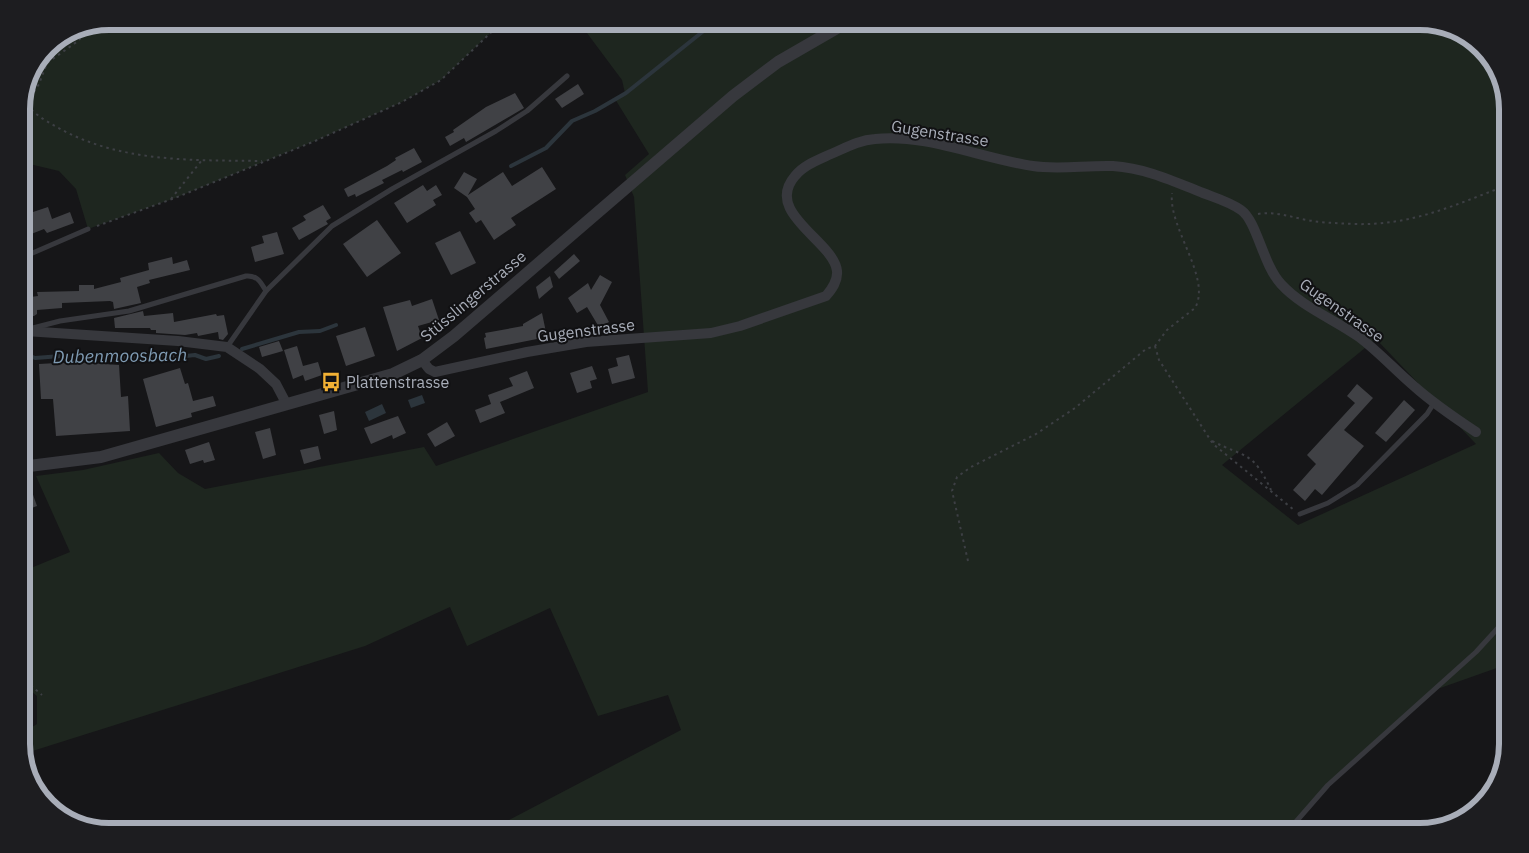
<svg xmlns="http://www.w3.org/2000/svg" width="1529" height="853" font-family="'IBM Plex Sans',sans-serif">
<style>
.green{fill:#1e261f;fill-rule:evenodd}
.water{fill:#2c353c}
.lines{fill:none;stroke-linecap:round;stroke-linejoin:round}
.stream{stroke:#2c353c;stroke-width:4}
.building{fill:#404145}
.path{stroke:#3d3f44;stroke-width:2;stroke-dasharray:2.5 4;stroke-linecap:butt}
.service{stroke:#37383d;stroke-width:5}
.minor{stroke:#37383d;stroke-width:10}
.tertiary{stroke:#37383d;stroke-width:12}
.labels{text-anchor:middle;stroke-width:4;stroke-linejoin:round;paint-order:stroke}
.street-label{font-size:16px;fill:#a8adb8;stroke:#111113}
.poi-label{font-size:16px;fill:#a8adb8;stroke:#111113;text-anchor:start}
.water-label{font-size:18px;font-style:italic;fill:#7f9bb3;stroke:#111113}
.rim{fill:none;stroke:#a8adb8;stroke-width:6}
</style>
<rect width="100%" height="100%" fill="#161618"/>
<g class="green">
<polygon points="109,21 503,21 441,80 402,102 315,141 175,198 88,229 76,189 59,171 21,162 21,104 47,47 76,28"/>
<path d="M578 21H1420L1463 33 1496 65 1508 104V664L1429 692 1363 751 1287 832H486L681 730 668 695 598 716 550 608 467 646 450 607 365 646 23 754 21 734 37 724V696L21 683V572L70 552 36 476 83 470 159 453 178 473 205 489 424 447 436 466 648 392 634 197 625 175 649 154 615 99 625 93 622 80ZM1376 339 1476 444 1298 525 1222 465Z"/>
</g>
<g class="water">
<polygon points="422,395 425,403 411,408 408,400"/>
<polygon points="382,404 386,413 369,421 365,412"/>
</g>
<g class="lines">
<g class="stream">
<polyline points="511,166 546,148 572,121 595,111 626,93 716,21"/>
<polyline points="242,349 299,332 320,331 336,325"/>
<polyline points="21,352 35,358 74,355 146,359 169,354 176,357 195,355 206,359 219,356"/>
</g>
</g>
<g class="building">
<polygon points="578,84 584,94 562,108 555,99"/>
<polygon points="515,93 524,108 466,142 464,138 450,146 445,137 454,132 453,130 486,107"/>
<polygon points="414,148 422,162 403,172 402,170 382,180 384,183 356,197 355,194 348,197 344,189 387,166 396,160 395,158"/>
<polygon points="542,167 556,189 511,218 516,225 494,240 481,220 476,223 469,213 475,209 467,197 454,188 464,172 477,179 468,195 503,172 512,186"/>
<polygon points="423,185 427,191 436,185 442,195 433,200 436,205 407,223 394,203"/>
<polygon points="323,205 331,218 326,221 328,224 299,240 292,228 306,220 303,216"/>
<polygon points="48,207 52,219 70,212 74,223 47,233 44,229 21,238 21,221 32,216 30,213"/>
<polygon points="377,220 401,253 367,277 343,244"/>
<polygon points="460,231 476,263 451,275 435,243"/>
<polygon points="277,232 284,254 255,262 251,247 264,243 262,236"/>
<polygon points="574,254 580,261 559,279 554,272"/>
<polygon points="172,257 173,264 187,260 190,270 149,280 150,283 137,287 141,303 114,309 113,302 110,301 62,303 62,308 37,310 37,314 34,316 25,316 23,298 38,296 37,292 79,291 79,285 94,285 94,289 121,282 120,278 149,270 148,263"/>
<polygon points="600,275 612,282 600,305 609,322 599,327 587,307 577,313 568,298 588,283 591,290"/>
<polygon points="550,276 553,287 539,299 536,287"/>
<polygon points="432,299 439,320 418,326 422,338 397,351 383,307 410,300 412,306"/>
<polygon points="143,311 144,316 173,313 174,322 216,314 217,316 224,315 228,334 223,340 219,339 218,332 198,336 197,333 185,335 156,333 156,330 151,330 150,328 115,328 114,318"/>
<polygon points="542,313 547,337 486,349 484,338 486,337 485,333 523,326 523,324"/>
<polygon points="365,327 375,356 346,366 336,336"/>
<polygon points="279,341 283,351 262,357 259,347"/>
<polygon points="297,346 303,366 318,362 322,375 305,381 303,375 293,379 284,350"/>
<polygon points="629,355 635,378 612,384 608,369 618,366 616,358"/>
<polygon points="75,362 119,365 121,397 128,396 130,431 56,436 53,399 41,399 39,364"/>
<polygon points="592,366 597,379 590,381 592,388 577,393 570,373"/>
<polygon points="180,368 185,384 188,383 193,401 213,396 216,406 191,413 192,417 156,427 143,379"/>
<polygon points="527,371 534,388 500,402 505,413 480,423 475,410 491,404 488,395 513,386 509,378"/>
<polygon points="1357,384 1373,398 1344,430 1364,446 1322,495 1315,489 1305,501 1293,490 1316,464 1307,455 1355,403 1347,396"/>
<polygon points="1404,400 1415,410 1386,442 1375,433"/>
<polygon points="334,411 337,430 324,434 319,415"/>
<polygon points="398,416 406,433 393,439 392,435 371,444 364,428"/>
<polygon points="447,422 455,436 435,447 427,434"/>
<polygon points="270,428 276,455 263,459 255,432"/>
<polygon points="209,442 215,460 204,463 203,460 190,464 185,450"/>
<polygon points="318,446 321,459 304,464 300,450"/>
<polygon points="31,489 37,506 21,512 21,492"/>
</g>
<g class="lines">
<g class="path">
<path d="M24 99C30 112 43 119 55 126 119 163 191 160 262 161"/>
<polyline points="27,103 39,84 47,63 78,41 93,24"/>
<polyline points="171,199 202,160"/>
<path d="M1258 214C1275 211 1290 217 1307 220 1322 223 1337 223 1353 224 1412 226 1454 205 1508 185"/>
<polyline points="97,226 175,198 315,141 402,102 441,80 503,21"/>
<polyline points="1155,346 1159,360 1213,444 1294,510"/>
<path d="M1212 441C1246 458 1253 451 1271 490"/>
<path d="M968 561 952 491 957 477 971 467 1036 434 1075 408 1146 349 1155 346 1167 330 1195 308C1212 278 1168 228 1172 193"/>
<polyline points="21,677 42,695"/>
</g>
<g class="service">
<polyline points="21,258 88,229"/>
<path d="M29 329 60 321 129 311 246 276C258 275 261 283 266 291"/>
<polyline points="227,347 266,291 332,226 392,189 496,131 527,111 567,76"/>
<polyline points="1300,514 1328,503 1357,485 1427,414 1434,403"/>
<polyline points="1287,832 1328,785 1476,652 1508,617"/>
</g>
<g class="minor">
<polyline points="25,331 178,341 227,347 260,369 276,384 286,403"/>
<path d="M422 360 429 369 435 372 527 352 586 342 711 333 740 326 826 296C832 289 838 281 837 271 834 241 763 213 795 176 804 165 818 160 831 154 845 148 859 140 875 139 925 133 983 159 1033 166 1059 170 1086 165 1113 166 1145 168 1173 181 1203 193 1216 198 1230 202 1241 210 1257 221 1263 265 1281 284 1302 307 1334 319 1359 337 1379 352 1396 371 1415 387 1434 404 1455 418 1476 432"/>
</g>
<polyline class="tertiary" points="21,467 101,457 393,374 422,360 454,336 733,96 778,62 849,21"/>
</g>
<defs>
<symbol id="bus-bare" viewBox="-9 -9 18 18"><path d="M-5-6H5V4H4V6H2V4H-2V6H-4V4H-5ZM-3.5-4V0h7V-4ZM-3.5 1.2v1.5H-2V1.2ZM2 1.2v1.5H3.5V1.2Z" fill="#f2b134" stroke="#111113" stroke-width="2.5" paint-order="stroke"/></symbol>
</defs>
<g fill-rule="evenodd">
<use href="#bus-bare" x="317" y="368" width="28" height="28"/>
</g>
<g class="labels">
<g class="street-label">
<text transform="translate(940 133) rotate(9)" y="6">Gugenstrasse</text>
<text transform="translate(473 296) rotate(-40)" y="6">Stüsslingerstrasse</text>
<text transform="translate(1342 310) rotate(35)" y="6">Gugenstrasse</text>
<text transform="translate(586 330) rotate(-7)" y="6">Gugenstrasse</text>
</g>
<g class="poi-label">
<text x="346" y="388">Plattenstrasse</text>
</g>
<g class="water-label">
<text transform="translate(120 356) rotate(-1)" y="6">Dubenmoosbach</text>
</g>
</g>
<path d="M0 0H1529V853H0ZM109 30H1420A79 79 0 0 1 1499 109V744A79 79 0 0 1 1420 823H109A79 79 0 0 1 30 744V109A79 79 0 0 1 109 30Z" fill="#1d1d20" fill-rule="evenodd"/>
<path class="rim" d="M109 30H1420A79 79 0 0 1 1499 109V744A79 79 0 0 1 1420 823H109A79 79 0 0 1 30 744V109A79 79 0 0 1 109 30Z"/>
</svg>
